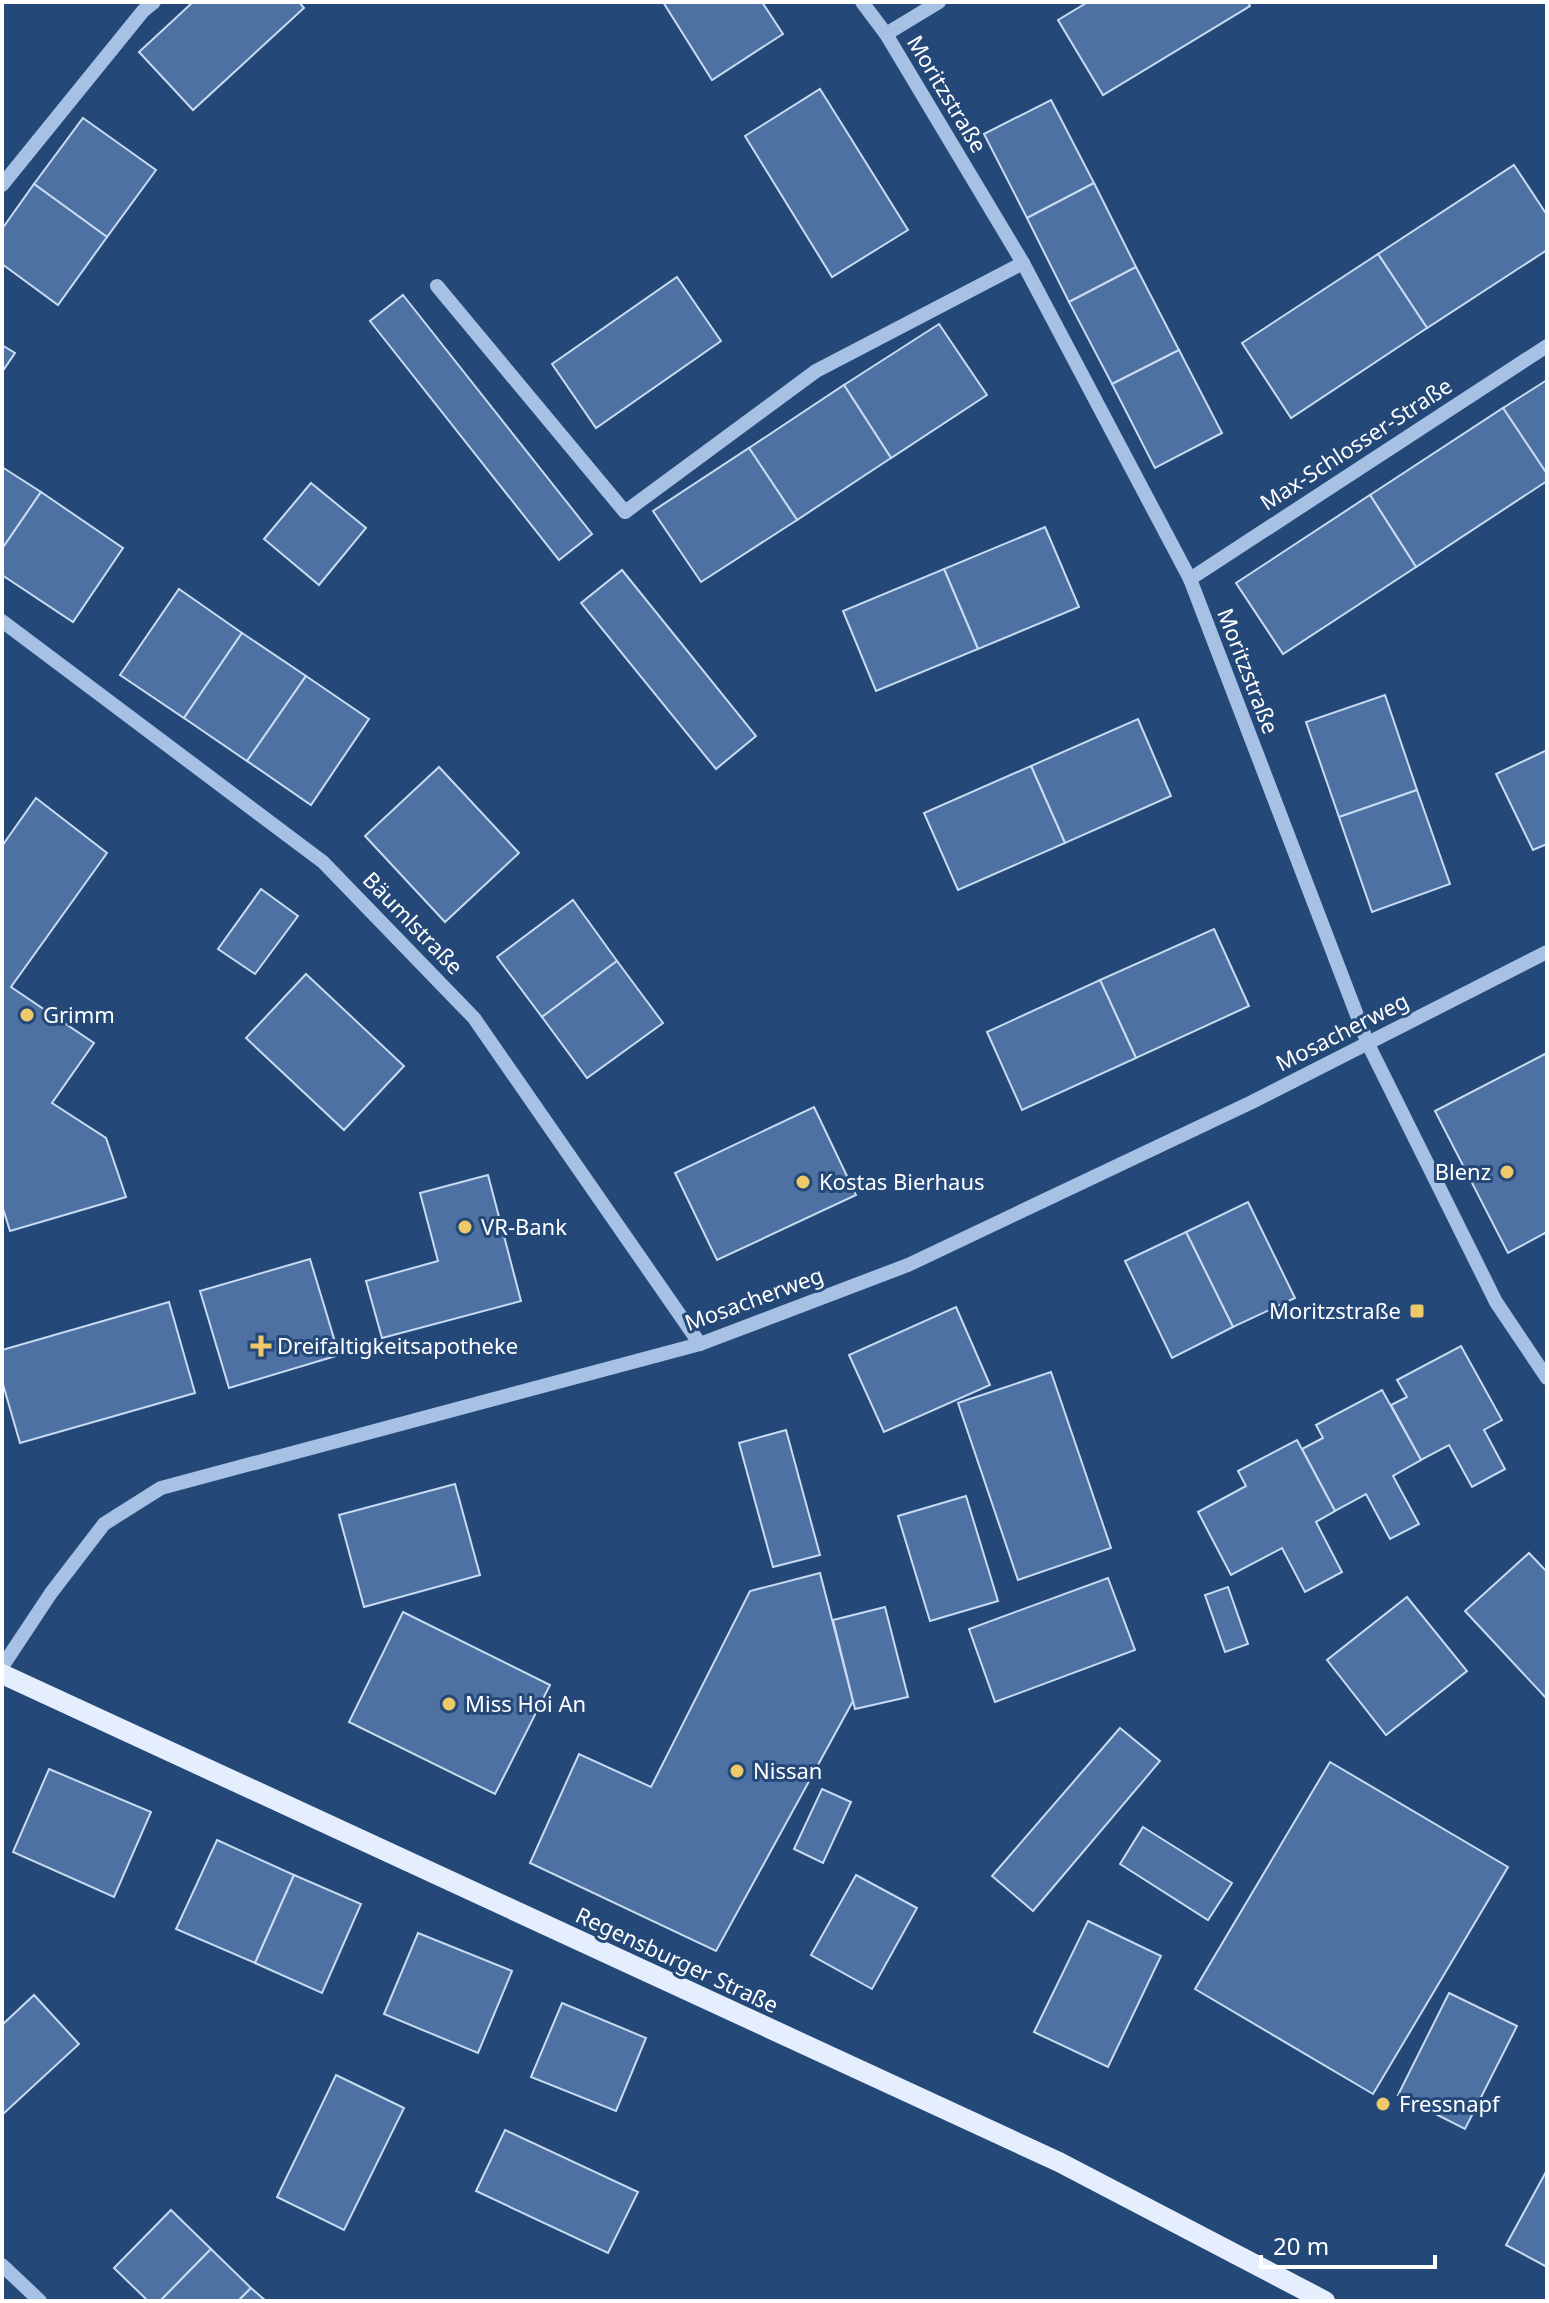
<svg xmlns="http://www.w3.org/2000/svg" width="1549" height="2303" font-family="'Noto Sans',sans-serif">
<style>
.building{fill:#4c71a2;stroke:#c8dbf3;stroke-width:2}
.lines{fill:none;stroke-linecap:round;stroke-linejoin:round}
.minor{stroke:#a6c1e4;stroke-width:14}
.major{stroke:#e5eefc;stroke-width:20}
.poi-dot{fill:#eec969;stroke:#244878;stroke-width:3}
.labels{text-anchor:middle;stroke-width:6;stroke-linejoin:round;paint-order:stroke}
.street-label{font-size:22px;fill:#fff;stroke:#244878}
.poi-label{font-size:22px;fill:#fff;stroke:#244878;text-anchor:start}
</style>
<rect width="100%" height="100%" fill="#244878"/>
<g class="building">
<polygon points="193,2 299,2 304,8 193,110 139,52"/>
<polygon points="663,2 762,2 783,34 712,80"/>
<polygon points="1088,2 1248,2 1250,6 1103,95 1058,20"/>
<polygon points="820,89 908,230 832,277 745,136"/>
<polygon points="1051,100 1094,183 1027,218 984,134"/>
<polygon points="83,118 156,170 107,237 34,184"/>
<polygon points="1514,165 1547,215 1547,250 1427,328 1378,254"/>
<polygon points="1094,183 1136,267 1069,302 1027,218"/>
<polygon points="34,184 107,237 58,305 2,264 2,229"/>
<polygon points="1378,254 1427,328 1291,418 1242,343"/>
<polygon points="1136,267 1179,350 1112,384 1069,302"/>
<polygon points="677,277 721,341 596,428 552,364"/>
<polygon points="403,295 592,534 559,560 370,321"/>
<polygon points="939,324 987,395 891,458 844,385"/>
<polygon points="2,345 15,353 2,372"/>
<polygon points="1179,350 1222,433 1155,468 1112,384"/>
<polygon points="1547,380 1547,474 1503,408"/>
<polygon points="844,385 891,458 797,520 749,448"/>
<polygon points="1503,408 1547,474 1547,481 1416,567 1370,495"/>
<polygon points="749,448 797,520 701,582 653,511"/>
<polygon points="2,467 41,492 2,549"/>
<polygon points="311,483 366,528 319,585 264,539"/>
<polygon points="41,492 123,548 73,622 2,575 2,549"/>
<polygon points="1370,495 1416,567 1283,654 1236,583"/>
<polygon points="1045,527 1079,607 978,649 944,569"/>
<polygon points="944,569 978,649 876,691 843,611"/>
<polygon points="622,570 756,736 716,769 581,603"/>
<polygon points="179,589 242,633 184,718 120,675"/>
<polygon points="242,633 306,676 247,761 184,718"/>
<polygon points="306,676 369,719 311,805 247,761"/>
<polygon points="1385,695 1417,790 1339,817 1306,722"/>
<polygon points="1138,719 1171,796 1065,843 1031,766"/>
<polygon points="1547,750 1547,844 1533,850 1496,774"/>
<polygon points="1031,766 1065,843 958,890 924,813"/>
<polygon points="439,767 519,853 445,922 365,836"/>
<polygon points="1417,790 1450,884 1372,912 1339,817"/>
<polygon points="36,798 107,853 11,987 94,1043 52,1103 106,1138 126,1197 10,1231 2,1205 2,846"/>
<polygon points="261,889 298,916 255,974 218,949"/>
<polygon points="573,900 617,961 542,1017 497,957"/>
<polygon points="1214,929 1249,1006 1136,1058 1100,980"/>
<polygon points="617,961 663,1023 587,1078 542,1017"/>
<polygon points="306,974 404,1066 344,1130 246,1038"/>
<polygon points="1100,980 1136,1058 1022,1110 987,1032"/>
<polygon points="1547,1053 1547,1232 1508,1253 1435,1111"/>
<polygon points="814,1107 856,1195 717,1260 675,1173"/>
<polygon points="488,1175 521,1301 382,1338 366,1281 438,1261 420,1193"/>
<polygon points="1248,1202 1295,1298 1233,1327 1186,1232"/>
<polygon points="1186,1232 1233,1327 1172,1358 1125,1261"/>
<polygon points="310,1259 339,1355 229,1388 200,1291"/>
<polygon points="169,1302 195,1393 20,1443 2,1381 2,1350"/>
<polygon points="956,1307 990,1385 884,1432 849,1355"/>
<polygon points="1461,1346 1502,1420 1484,1430 1505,1469 1472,1487 1449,1445 1421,1460 1391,1405 1407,1397 1397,1380"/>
<polygon points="1051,1372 1111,1548 1018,1580 958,1403"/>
<polygon points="1382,1390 1421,1460 1393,1476 1419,1524 1390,1539 1366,1494 1335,1511 1302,1449 1323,1438 1316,1425"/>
<polygon points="786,1430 820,1555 773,1567 739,1443"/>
<polygon points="1297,1440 1335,1511 1316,1522 1342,1572 1305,1592 1282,1548 1231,1575 1198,1512 1246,1486 1238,1471"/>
<polygon points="455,1484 480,1575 364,1607 339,1515"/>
<polygon points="966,1496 998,1601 930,1621 898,1516"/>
<polygon points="1529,1553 1547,1572 1546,1698 1465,1611"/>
<polygon points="820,1573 853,1701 716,1951 530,1863 579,1754 651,1787 750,1591"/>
<polygon points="1108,1578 1135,1650 995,1702 969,1629"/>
<polygon points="1228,1587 1248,1644 1225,1652 1205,1595"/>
<polygon points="1407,1597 1467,1671 1386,1735 1327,1660"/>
<polygon points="885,1607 908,1697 855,1709 833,1620"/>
<polygon points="403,1612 550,1685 495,1794 349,1722"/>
<polygon points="1120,1728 1160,1761 1033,1911 992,1876"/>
<polygon points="1330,1762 1508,1867 1373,2094 1195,1989"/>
<polygon points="49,1769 151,1812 114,1897 13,1852"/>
<polygon points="822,1789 851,1802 823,1863 794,1849"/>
<polygon points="1143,1827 1232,1883 1208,1920 1120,1864"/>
<polygon points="217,1840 294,1875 255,1963 176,1929"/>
<polygon points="294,1875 361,1904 322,1993 255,1963"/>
<polygon points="856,1875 917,1908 872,1989 811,1955"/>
<polygon points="1088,1921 1161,1956 1108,2067 1034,2032"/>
<polygon points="418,1933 512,1971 478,2053 384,2014"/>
<polygon points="1449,1993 1517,2026 1465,2129 1398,2095"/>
<polygon points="34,1995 79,2044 2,2115 2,2025"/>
<polygon points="562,2003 646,2038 616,2111 531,2077"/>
<polygon points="336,2075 404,2108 344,2230 277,2197"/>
<polygon points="505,2130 638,2192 608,2253 476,2191"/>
<polygon points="1547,2170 1547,2267 1506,2245"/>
<polygon points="171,2210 211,2249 160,2301 148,2301 114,2268"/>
<polygon points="211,2249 251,2288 238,2301 160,2301"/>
<polygon points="251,2288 266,2301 238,2301"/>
</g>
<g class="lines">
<g class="minor">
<polyline points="862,2 886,34 1023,263 1190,579 1368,1044 1496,1302 1547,1378"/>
<polyline points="886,34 939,2"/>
<polyline points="2,185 143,11 154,2"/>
<polyline points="437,286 625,512 816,371 1023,263"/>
<polyline points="1190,579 1547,346"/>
<polyline points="2,621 323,862 474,1018 700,1344"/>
<polyline points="2,1667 51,1593 104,1524 161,1488 700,1344 908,1265 1252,1102 1547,952"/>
<polyline points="2,2265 40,2301"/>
</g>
<polyline class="major" points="2,1674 1059,2162 1325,2301"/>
</g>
<g class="poi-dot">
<circle cx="27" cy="1015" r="8"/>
<circle cx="1507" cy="1172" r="8"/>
<circle cx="803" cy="1182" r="8"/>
<circle cx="465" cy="1227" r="8"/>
<rect x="1409" y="1303" width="16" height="16" rx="4"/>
<path d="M257 1334h8v8h8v8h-8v8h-8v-8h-8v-8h8z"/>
<circle cx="449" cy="1704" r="8"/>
<circle cx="737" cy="1771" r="8"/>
<circle cx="1383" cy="2104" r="8"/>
</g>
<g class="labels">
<g class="street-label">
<text transform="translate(947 94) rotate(59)" y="8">Moritzstraße</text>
<text transform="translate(1356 444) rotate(-33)" y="8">Max-Schlosser-Straße</text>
<text transform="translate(1248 671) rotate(69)" y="8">Moritzstraße</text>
<text transform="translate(413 923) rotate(46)" y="8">Bäumlstraße</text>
<text transform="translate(1342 1032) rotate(-27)" y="8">Mosacherweg</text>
<text transform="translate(754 1299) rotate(-20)" y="8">Mosacherweg</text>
<text transform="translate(677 1960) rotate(25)" y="8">Regensburger Straße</text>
</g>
<g class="poi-label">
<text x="43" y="1023">Grimm</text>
<text x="1491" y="1180" text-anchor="end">Blenz</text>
<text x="819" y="1190">Kostas Bierhaus</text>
<text x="481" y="1235">VR-Bank</text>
<text x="1401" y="1319" text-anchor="end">Moritzstraße</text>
<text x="277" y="1354">Dreifaltigkeitsapotheke</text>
<text x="465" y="1712">Miss Hoi An</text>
<text x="753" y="1779">Nissan</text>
<text x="1399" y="2112">Fressnapf</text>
</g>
</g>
<rect width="1549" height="2303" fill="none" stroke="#ffffff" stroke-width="8"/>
<path d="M1261 2255v12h174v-12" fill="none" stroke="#ffffff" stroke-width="4"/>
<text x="1273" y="2255" font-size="24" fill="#ffffff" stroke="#244878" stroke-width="6" paint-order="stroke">20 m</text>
</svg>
